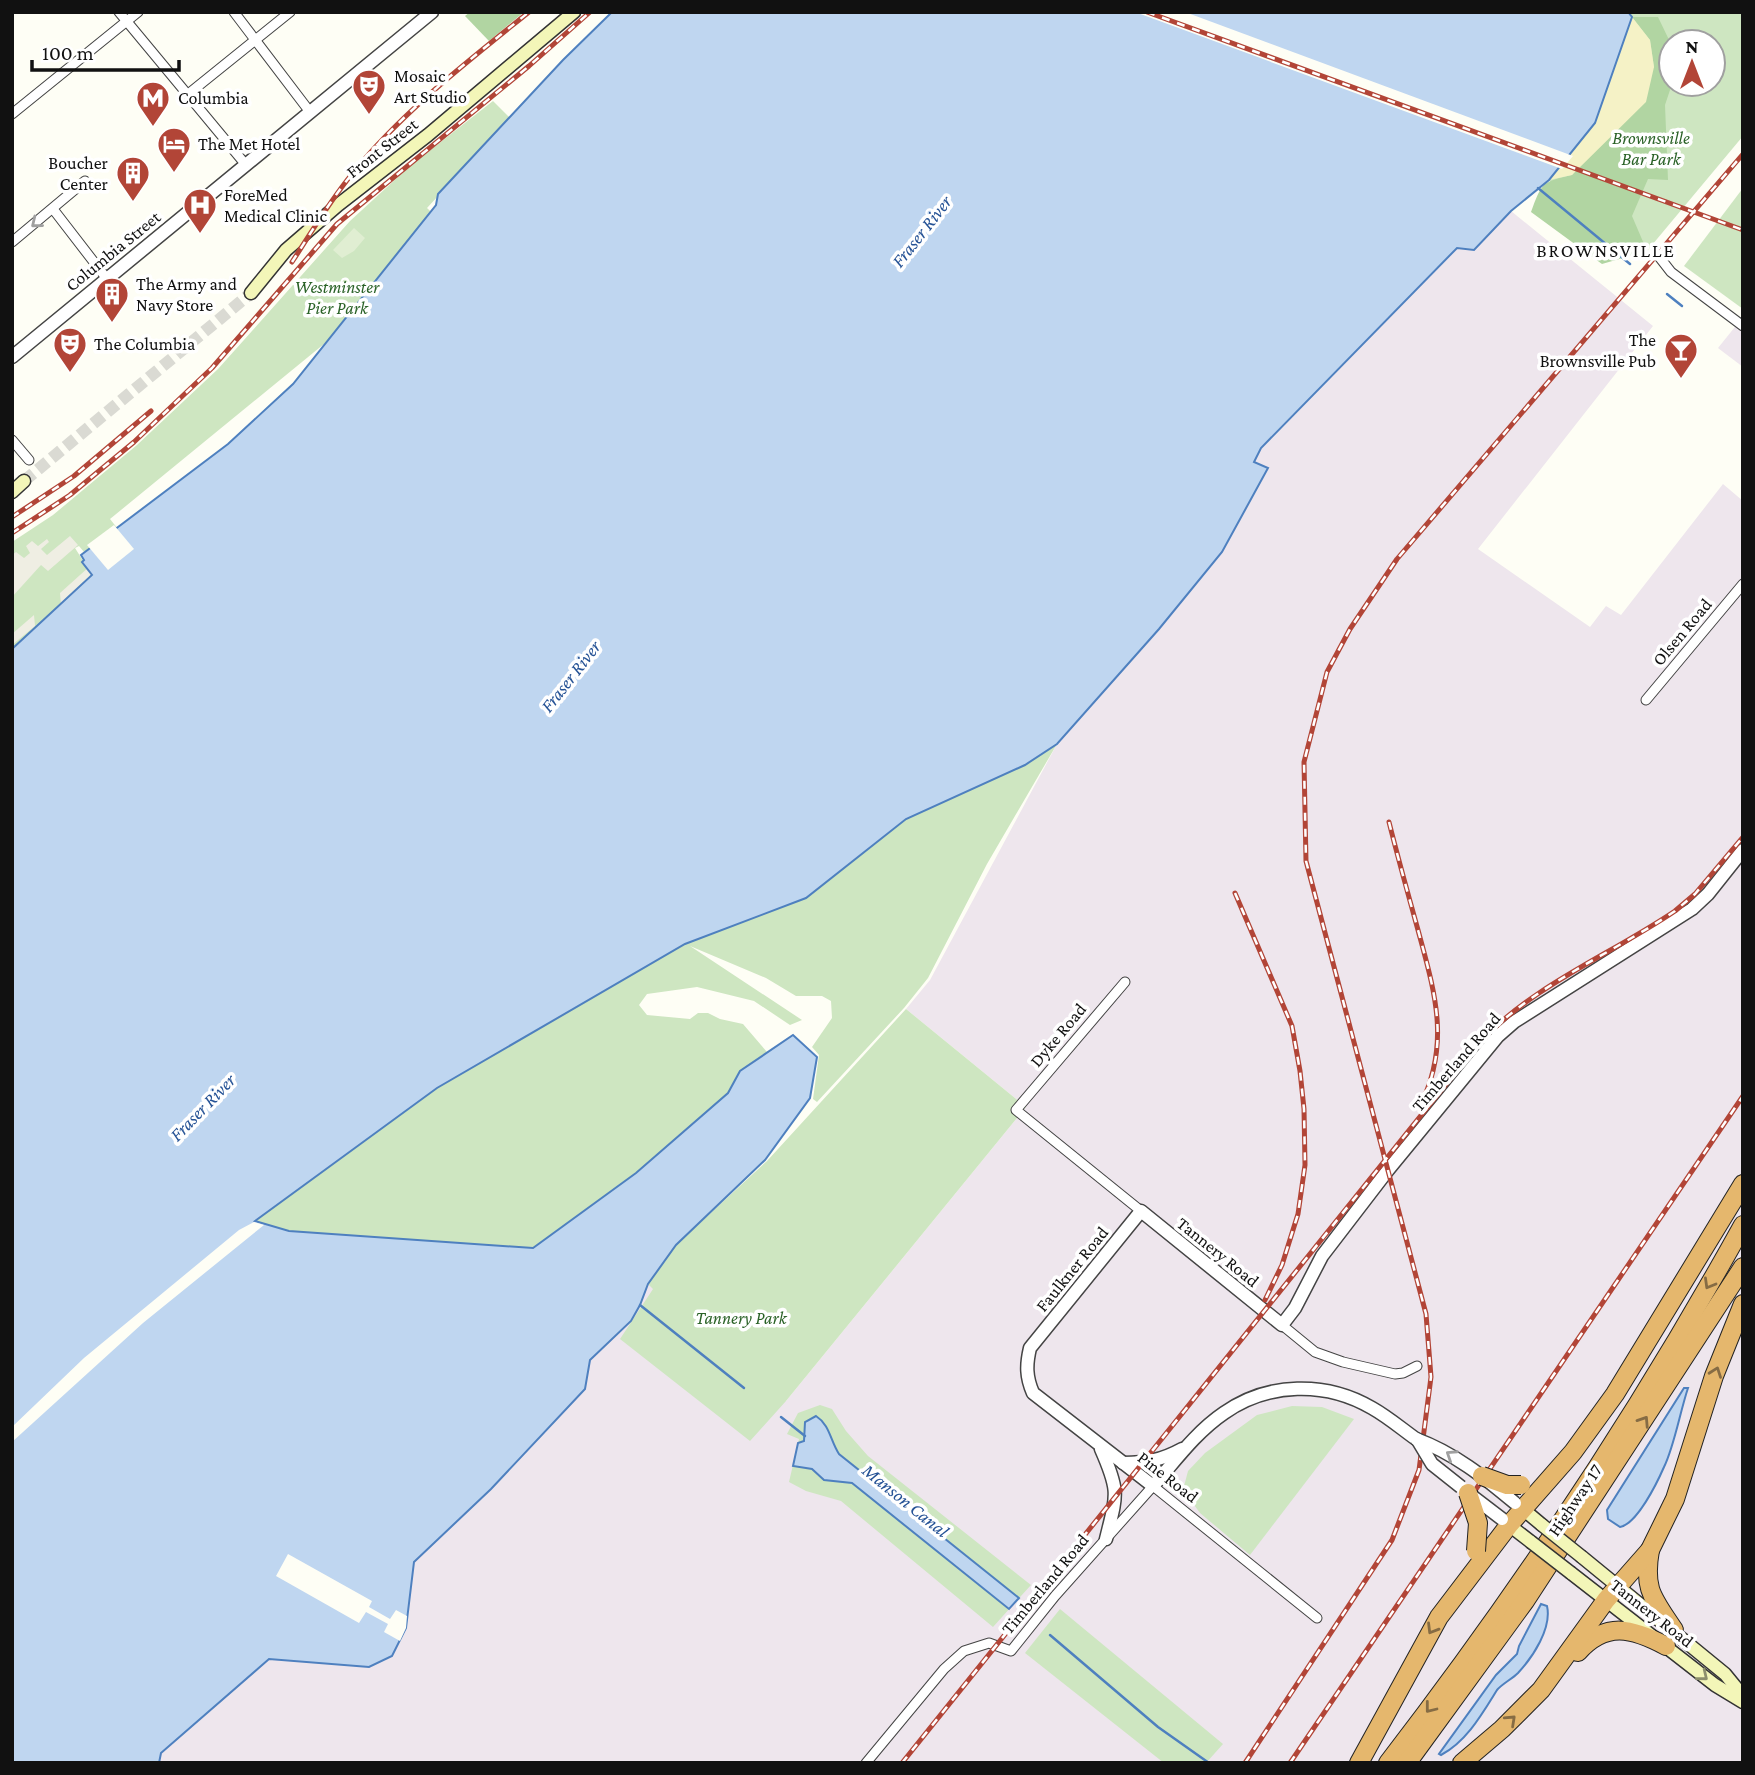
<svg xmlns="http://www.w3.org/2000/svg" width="1755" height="1775" font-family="'Crimson Pro',serif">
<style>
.industrial{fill:#eee6ed}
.green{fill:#cee6c1;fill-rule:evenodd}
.forest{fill:#b1d5a2}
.sand{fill:#f5f2c6}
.pitch{fill:#e0eed2}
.plaza{fill:#efeee3}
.water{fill:#bfd6f0;stroke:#4e80bf;stroke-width:2}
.pier{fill:#fefef5}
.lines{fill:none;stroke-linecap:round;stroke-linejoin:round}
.stream{stroke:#4e80bf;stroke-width:2.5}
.secondary-tunnel{stroke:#dadad3;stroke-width:12;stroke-dasharray:12 6;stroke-linecap:butt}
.minor-casing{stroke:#444;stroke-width:11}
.tertiary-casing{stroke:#444;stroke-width:15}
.secondary-casing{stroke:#333;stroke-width:15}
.motorway-casing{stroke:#222;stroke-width:20}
.minor{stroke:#fff;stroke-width:9}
.tertiary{stroke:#fff;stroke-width:12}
.secondary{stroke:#f3f6b8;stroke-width:12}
.motorway{stroke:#e5b76d;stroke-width:18}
.rail-casing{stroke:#b24537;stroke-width:5}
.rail{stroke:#fff;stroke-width:2.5;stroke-dasharray:8;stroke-linecap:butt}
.tertiary-bridge-casing{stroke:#444;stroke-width:15;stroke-linecap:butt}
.secondary-bridge-casing{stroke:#333;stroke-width:15;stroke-linecap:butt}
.motorway-bridge-casing{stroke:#222;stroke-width:20;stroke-linecap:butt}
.tertiary-bridge{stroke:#fff;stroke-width:12}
.secondary-bridge{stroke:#f3f6b8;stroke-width:12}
.motorway-bridge{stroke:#e5b76d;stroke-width:18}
.oneway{stroke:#a0a0a0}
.oneway2{stroke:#866c44}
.oneway3{stroke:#8d8f6d}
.labels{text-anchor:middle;stroke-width:7;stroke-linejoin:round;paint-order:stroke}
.poi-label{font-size:18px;fill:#111;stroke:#fff;text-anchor:start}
.park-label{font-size:18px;font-style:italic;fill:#2a6227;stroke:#fff}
.street-label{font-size:18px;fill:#111;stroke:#fff}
.water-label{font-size:19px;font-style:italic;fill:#265396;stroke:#fff}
.neighbourhood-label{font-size:19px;letter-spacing:2px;fill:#111;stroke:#fff}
</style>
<rect width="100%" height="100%" fill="#fefef5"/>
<g class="industrial">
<polygon points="1511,211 1653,326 1478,549 1590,627 1606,606 1621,615 1723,484 1743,501 1743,1763 159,1763 161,1754 269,1659 369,1667 406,1628 414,1562 491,1489 585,1389 590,1360 631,1321 640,1305 648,1284 786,1401 1026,1107 906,1009 930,980 1057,744 1159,629 1268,469 1254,462 1261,449 1457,248 1474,250"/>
<polygon points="1743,317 1743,367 1718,348"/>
</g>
<g class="green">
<path d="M1628 12H1743V136L1647 251 1549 180 1595 123 1632 17ZM1671 42H1713V84H1671Z"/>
<polygon points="493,101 510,118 427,208 456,236 110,519 134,549 90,548 84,552 79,546 75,548 92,575 12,649 12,542 53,515 137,445 218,369 350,221 410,166"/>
<polygon points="1743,188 1743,309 1684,266"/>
<polygon points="1057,744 987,864 928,978 904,1008 817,1102 813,1099 819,1055 812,1047 832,1018 831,1001 822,996 796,996 766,978 690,946 802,1020 790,1025 754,1001 697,987 647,994 639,1005 647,1015 690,1019 698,1013 708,1013 720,1019 743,1024 767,1052 740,1071 728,1093 636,1173 533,1248 289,1231 254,1222 437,1088 685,944 806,898 906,819 1025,765"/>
<polygon points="906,1009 1026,1107 786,1401 750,1441 620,1339 653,1289 648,1284 676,1245 767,1161"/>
<polygon points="820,1405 832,1409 846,1431 868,1456 1031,1585 993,1627 841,1501 806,1491 789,1482 799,1439 787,1434 798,1413"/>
<polygon points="1292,1406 1322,1407 1354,1419 1250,1555 1200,1513 1183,1490 1188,1471 1205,1453 1257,1415"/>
<polygon points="1060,1609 1223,1744 1206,1763 1164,1763 1025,1653"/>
</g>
<g class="forest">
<polygon points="470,12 524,12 489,41 465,16"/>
<path d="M1632 17H1658L1671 44 1672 84 1665 105 1668 180 1648 179 1632 216 1647 251 1602 264 1531 212C1542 183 1541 182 1572 175L1654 67 1650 40Z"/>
</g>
<polygon class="sand" points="1632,17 1650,40 1654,67 1646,102 1572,175 1549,180 1595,123"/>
<polygon class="pitch" points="354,228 365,238 354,251 342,258 333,250"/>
<g class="plaza">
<polygon points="70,536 78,545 48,571 41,565 12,597 12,555 16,552 24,558 30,553 26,546 32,541 38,546 47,539 49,542 41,549 47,555"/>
<polygon points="90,566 98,575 61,605 60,593"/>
<polygon points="34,615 35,626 12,645 12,634"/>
</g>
<g class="water">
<polygon points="612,12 1628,12 1632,17 1595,123 1549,180 1511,211 1474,250 1457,248 1261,448 1254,462 1268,468 1222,552 1159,629 1057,744 1025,765 906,819 806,898 685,944 437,1088 255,1221 289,1231 533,1248 636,1173 728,1093 740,1071 793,1035 817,1057 810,1098 765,1160 676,1245 648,1284 640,1305 631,1321 590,1360 585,1389 491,1489 414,1562 406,1628 392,1656 369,1667 269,1659 161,1753 159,1763 12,1763 12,649 92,575 82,562 84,560 81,555 228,444 293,384 436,205 438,194 563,60"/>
<path d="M1684 1388H1688C1680 1412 1674 1447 1664 1467 1657 1483 1637 1524 1620 1527L1608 1519 1607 1510Z"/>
<path d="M816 1416C830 1425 830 1440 839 1454L1019 1598 1009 1609 852 1483 824 1480 812 1469 793 1466 798 1443 804 1441 805 1422Z"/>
<path d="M1541 1604 1547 1606C1552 1628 1533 1657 1518 1673 1512 1679 1502 1684 1497 1690 1482 1714 1467 1741 1441 1755L1439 1754 1496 1675 1517 1654 1519 1646Z"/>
</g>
<g class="pier">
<polygon points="1135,12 1185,12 1573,156 1562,169"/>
<polygon points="114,525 134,549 108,570 87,545"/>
<polygon points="254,1222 264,1225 143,1323 12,1442 12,1427 84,1358 239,1230"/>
<polygon points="288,1554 372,1601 369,1607 390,1619 396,1610 407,1616 406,1628 400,1641 384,1632 388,1624 366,1612 359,1623 276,1576"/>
</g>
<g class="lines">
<g class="stream">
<polyline points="1538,188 1630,264"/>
<polyline points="1667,294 1682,306"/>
<polyline points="640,1305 744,1388"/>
<polyline points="781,1417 805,1436"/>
<polyline points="1050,1635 1158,1727 1209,1763"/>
</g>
<polyline class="secondary-tunnel" points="24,481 251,293"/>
<defs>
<g id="minor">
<polyline points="119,12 246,165"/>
<polyline points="234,12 310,112"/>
<polyline points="187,95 290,12"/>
<polyline points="12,114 138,12"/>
<polyline points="53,209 107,279"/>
<polyline points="12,242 85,181"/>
<polyline points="1657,254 1671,272 1743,326"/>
<polyline points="12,440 29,460"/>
<polyline points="1646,700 1743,584"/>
<polyline points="1125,982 1016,1110 1141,1211"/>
<polyline points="1282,1325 1315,1352 1343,1362 1395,1374 1403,1373 1417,1366"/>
<polyline points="866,1763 944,1669 964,1651 989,1643 1011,1651 1055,1596 1153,1486 1317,1618"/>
</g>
<g id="tertiary">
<polyline points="12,357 432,12"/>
<path d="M1416 1439C1402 1429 1388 1417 1372 1408 1326 1381 1268 1382 1224 1413 1196 1432 1175 1461 1153 1486L1033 1393C1026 1377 1026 1365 1030 1348L1141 1211 1282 1325 1295 1308 1322 1256 1388 1170 1498 1036 1514 1022 1692 909 1708 894 1743 850"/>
<path d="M1101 1449C1120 1492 1117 1494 1106 1539"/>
<path d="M1123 1463C1146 1463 1162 1460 1182 1449"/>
</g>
<g id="secondary">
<polyline points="251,293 286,250 338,205 428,135 574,12"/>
<polyline points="12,492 24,481"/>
<polyline points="1523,1509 1542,1525"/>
<polyline points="1509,1525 1531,1542"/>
<polyline points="1582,1557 1725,1674 1743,1696"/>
<polyline points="1571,1573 1715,1685 1743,1702"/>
</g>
<g id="motorway">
<path d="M1650 1550C1643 1590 1653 1598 1674 1630"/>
<path d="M1578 1652C1606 1621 1632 1628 1666 1646"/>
<polyline points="1359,1763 1439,1617 1509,1525 1573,1452 1615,1394 1743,1184"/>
<path d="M1388 1763C1519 1593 1639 1413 1743 1225"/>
<polyline points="1407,1763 1525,1601 1743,1267"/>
<polyline points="1462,1763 1502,1729 1541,1690 1606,1600 1650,1550 1675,1499 1714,1376 1743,1304"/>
</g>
</defs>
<use href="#minor" class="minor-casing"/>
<use href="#tertiary" class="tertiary-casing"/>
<use href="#secondary" class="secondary-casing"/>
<use href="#motorway" class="motorway-casing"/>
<use href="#minor" class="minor"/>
<use href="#tertiary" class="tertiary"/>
<use href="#secondary" class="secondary"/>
<use href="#motorway" class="motorway"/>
<defs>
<g id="rail">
<polyline points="1147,12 1743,230"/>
<path d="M292 262C311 233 329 202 352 174 402 112 467 62 529 12"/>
<polyline points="12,517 74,476 151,411"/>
<polyline points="12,533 70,495 134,442 212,368 337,224 529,66 590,12"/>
<path d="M1389 822C1398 858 1408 894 1418 930 1435 993 1451 1044 1420 1106"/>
<polyline points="1235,893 1292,1026 1300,1071 1304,1109 1305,1165 1298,1214 1282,1265 1265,1300"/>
<path d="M902 1763 1479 1043C1533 985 1610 955 1675 911L1695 894 1743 837"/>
<polyline points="1245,1763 1392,1540 1419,1470 1431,1377 1426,1314 1306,861 1304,762 1327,672 1350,629 1397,559 1743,154"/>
<polyline points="1290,1763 1743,1096"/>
</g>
</defs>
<use href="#rail" class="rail-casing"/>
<use href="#rail" class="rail"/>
<defs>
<g id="tertiary-bridge">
<path d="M1416 1439C1454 1453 1484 1477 1515 1503"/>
<polyline points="1417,1439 1432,1464 1461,1487"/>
<polyline points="1468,1493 1502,1519"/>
</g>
<g id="secondary-bridge">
<polyline points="1542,1525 1582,1557"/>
<polyline points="1531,1542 1571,1573"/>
</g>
<g id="motorway-bridge">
<polyline points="1482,1476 1507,1485 1521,1485"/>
<polyline points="1468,1493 1478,1523 1476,1551"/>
</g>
</defs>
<use href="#tertiary-bridge" class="tertiary-bridge-casing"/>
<use href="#secondary-bridge" class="secondary-bridge-casing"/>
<use href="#motorway-bridge" class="motorway-bridge-casing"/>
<use href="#tertiary-bridge" class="tertiary-bridge"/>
<use href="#secondary-bridge" class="secondary-bridge"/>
<use href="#motorway-bridge" class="motorway-bridge"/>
</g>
<defs><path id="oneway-chevron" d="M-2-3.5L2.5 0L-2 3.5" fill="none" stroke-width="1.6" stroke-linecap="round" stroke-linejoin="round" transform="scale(1.75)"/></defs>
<g class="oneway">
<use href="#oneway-chevron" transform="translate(36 223) rotate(141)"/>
<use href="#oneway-chevron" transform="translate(1451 1455) rotate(-147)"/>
</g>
<g class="oneway2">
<use href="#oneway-chevron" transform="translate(1709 1284) rotate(120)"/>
<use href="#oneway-chevron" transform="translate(1716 1372) rotate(-70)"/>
<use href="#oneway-chevron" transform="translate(1644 1421) rotate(-57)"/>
<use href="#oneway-chevron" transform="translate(1432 1629) rotate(121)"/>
<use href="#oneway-chevron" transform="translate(1430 1708) rotate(128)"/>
<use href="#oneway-chevron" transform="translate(1511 1720) rotate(-43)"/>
</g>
<use class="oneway3" href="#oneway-chevron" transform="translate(1703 1676) rotate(39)"/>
<defs>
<symbol id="theatre-pin" viewBox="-11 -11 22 30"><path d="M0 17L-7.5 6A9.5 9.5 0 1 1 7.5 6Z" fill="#b24537" stroke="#fff"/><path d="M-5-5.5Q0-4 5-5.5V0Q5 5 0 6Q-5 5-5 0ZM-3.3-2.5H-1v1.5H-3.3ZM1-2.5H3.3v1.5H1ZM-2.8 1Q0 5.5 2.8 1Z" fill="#fff"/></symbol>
<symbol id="metro-pin" viewBox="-11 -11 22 30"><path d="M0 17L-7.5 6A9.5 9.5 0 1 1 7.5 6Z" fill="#b24537" stroke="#fff"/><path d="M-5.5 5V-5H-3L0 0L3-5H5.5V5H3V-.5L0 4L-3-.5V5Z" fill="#fff"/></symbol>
<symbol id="hotel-pin" viewBox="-11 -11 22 30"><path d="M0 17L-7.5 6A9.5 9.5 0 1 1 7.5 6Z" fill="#b24537" stroke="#fff"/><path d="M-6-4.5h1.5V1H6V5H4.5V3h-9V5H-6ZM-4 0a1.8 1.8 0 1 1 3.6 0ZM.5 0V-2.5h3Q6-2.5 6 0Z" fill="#fff"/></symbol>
<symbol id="building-pin" viewBox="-11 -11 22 30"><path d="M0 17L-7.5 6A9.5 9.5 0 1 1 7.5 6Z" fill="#b24537" stroke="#fff"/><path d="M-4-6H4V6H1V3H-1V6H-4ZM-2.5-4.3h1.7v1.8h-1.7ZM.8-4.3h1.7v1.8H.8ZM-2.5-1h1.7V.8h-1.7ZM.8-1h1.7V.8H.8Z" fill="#fff"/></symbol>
<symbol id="hospital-pin" viewBox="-11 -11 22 30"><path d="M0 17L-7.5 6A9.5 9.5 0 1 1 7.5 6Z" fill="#b24537" stroke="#fff"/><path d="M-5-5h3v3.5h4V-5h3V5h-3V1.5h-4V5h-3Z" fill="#fff"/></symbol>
<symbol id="bar-pin" viewBox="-11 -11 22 30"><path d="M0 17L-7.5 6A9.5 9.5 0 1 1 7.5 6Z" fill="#b24537" stroke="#fff"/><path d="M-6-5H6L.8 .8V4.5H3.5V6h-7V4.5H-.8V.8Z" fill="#fff"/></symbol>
</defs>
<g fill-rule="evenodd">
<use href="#theatre-pin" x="350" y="67" width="38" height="52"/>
<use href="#metro-pin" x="134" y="79" width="38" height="52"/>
<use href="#hotel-pin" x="155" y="125" width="38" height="52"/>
<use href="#building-pin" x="114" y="154" width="38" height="52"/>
<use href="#hospital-pin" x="181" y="186" width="38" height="52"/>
<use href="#building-pin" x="93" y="275" width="38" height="52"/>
<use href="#theatre-pin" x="51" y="325" width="38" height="52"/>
<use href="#bar-pin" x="1662" y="331" width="38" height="52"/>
</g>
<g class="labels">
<g class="poi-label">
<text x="394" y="82">Mosaic<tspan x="394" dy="21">Art Studio</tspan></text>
<text x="178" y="104">Columbia</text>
<text x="198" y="150">The Met Hotel</text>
<text x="108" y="169" text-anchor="end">Boucher<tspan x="108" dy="21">Center</tspan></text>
<text x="224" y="201">ForeMed<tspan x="224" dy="21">Medical Clinic</tspan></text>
<text x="136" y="290">The Army and<tspan x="136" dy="21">Navy Store</tspan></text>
<text x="1656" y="346" text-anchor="end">The<tspan x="1656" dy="21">Brownsville Pub</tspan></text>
<text x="94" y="350">The Columbia</text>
</g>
<g class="park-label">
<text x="1651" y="144">Brownsville<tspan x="1651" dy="21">Bar Park</tspan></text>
<text x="337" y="293">Westminster<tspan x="337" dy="21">Pier Park</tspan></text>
<text x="741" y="1324">Tannery Park</text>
</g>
<g class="street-label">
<text transform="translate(382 148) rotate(-38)" y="6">Front Street</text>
<text transform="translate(113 251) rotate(-39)" y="6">Columbia Street</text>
<text transform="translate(1682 632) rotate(-50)" y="6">Olsen Road</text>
<text transform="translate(1058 1035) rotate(-50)" y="6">Dyke Road</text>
<text transform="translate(1456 1062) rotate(-49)" y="6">Timberland Road</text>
<text transform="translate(1218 1252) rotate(39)" y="6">Tannery Road</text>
<text transform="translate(1072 1269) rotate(-51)" y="6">Faulkner Road</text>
<text transform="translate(1168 1477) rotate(38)" y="6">Pine Road</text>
<text transform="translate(1575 1500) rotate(-56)" y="6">Highway 17</text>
<text transform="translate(1045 1584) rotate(-50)" y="6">Timberland Road</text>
<text transform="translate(1652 1613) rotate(38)" y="6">Tannery Road</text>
</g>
<g class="water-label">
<text transform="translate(921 231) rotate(-52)" y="7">Fraser River</text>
<text transform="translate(570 676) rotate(-52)" y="7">Fraser River</text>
<text transform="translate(202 1107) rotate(-46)" y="7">Fraser River</text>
<text transform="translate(906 1500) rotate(39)" y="7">Manson Canal</text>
</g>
<g class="neighbourhood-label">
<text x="1606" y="257">BROWNSVILLE</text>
</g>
</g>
<rect width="1755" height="1775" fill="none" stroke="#111111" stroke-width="28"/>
<g transform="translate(1692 63)"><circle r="33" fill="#ffffff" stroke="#a0a0a0" stroke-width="2"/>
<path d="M0-5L12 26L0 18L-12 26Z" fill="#b24537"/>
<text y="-10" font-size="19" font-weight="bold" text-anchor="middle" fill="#111111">N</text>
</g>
<path d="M32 60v10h147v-10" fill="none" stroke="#111111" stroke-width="3.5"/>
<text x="42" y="60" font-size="21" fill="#111111" stroke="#ffffff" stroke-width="5" paint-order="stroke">100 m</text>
</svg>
